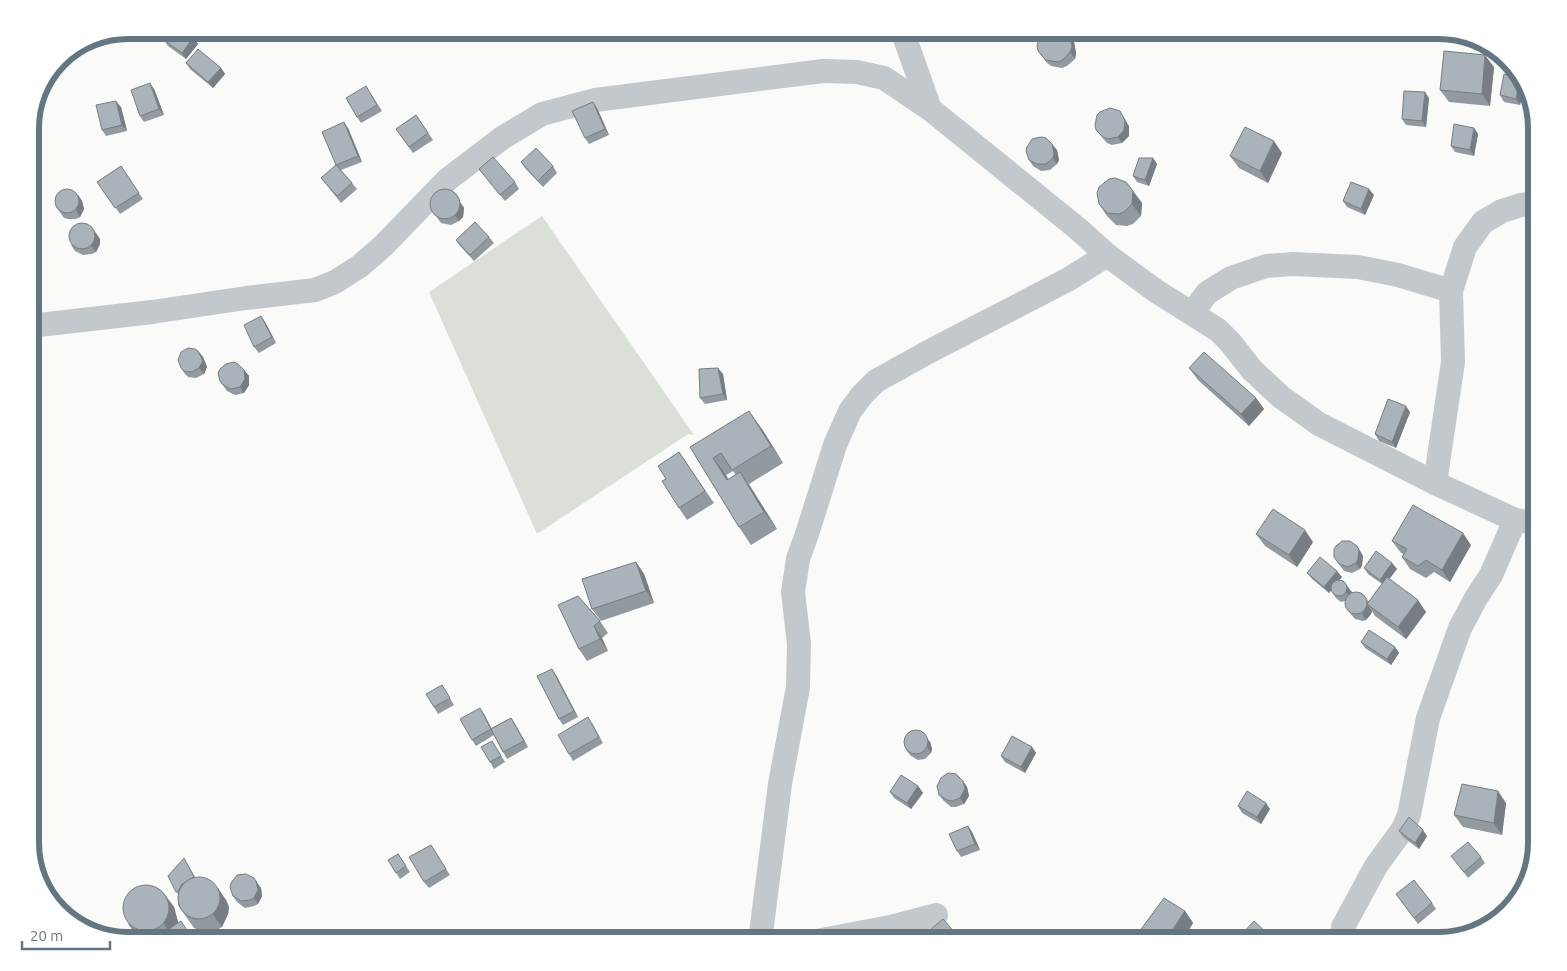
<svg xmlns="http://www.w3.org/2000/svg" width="1567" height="971" font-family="Ubuntu,sans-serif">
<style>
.green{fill:#dadfd7}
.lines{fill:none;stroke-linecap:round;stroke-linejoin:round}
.street{stroke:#c3c8cc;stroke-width:24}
.wall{fill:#929a9f;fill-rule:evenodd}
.shaded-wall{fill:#777d82}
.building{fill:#aab3b9;stroke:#777d82}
.rim{fill:none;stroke:#657683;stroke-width:6}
</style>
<rect width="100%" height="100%" fill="#fafaf8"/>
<polygon class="green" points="542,216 694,435 688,434 537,534 429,292"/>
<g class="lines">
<g class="street">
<polyline points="902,30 930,109"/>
<polyline points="1192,313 1207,293 1231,278 1266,266 1293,264 1358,267 1398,275 1451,291"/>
<polyline points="30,326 152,312 246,298 315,290 335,282 360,266 383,246 447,180 502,138 542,114 595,100 823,71 857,72 884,78 930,109 1077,228 1107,255 1156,291 1218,330 1230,342 1252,370 1281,397 1319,424 1435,483 1515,520 1537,523"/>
<polyline points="1435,483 1453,362 1451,291 1465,247 1483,222 1502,211 1521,205 1537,203"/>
<polyline points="760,941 780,784 798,687 799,644 793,592 798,559 807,534 835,445 850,411 862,395 876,381 932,350 1069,279 1107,255"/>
<polyline points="817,941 890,927 936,915"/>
<polyline points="1342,941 1343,927 1376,866 1403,829 1409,815 1428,718 1460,628 1476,598 1491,575 1515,520"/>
</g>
</g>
<g class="wall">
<polygon points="446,30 464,30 457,39"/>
<polygon points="1287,30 1308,30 1295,40"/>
<polygon points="1070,36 1074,42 1076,53 1075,59 1067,66 1062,68 1051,66 1046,62 1042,56"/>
<polygon points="193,38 198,44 186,59 168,46 164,40"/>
<polygon points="186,63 221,68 225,74 213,88 190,69"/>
<polygon points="1494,67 1490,106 1449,102 1440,90"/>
<polygon points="1525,83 1520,105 1504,102 1500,95"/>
<polygon points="366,86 382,111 361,123 357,117"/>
<polygon points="154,89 164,115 144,122 140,116"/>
<polygon points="1429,98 1426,127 1406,125 1402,119"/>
<polygon points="121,107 127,131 106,136 102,130"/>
<polygon points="597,108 609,135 589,144 585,138"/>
<polygon points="416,115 433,140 413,153 396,129"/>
<polygon points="1129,126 1129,136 1122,143 1112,145 1107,143 1101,136 1096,130"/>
<polygon points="348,128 362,162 341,170 357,189 341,203 321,178 336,165"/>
<polygon points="1474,128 1478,134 1474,156 1455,152 1451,146"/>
<polygon points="1057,150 1059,160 1057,164 1050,170 1041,171 1033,166 1029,160"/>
<polygon points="1282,153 1268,183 1239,168 1230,156"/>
<polygon points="1153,158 1157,164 1149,186 1137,182 1133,176"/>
<polygon points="521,162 553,166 557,173 543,187 525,168"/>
<polygon points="121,166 143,199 120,214 97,182"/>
<polygon points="479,169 515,182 519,189 505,201"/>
<polygon points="1126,182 1142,203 1141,216 1133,224 1127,226 1116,225 1107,216 1099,204"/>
<polygon points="454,193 464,208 463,217 459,221 451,225 441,223 431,209"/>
<polygon points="78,195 82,201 84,209 80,217 76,219 68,219 64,218 55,205"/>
<polygon points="1374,195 1365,215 1347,207 1343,201"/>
<polygon points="91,226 100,239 100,244 96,252 92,254 83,255 75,251 71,245"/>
<polygon points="489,237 494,243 474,261 460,246 456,240"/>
<polygon points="265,322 276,343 259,353 254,347"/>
<polygon points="198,351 203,357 207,367 204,374 196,378 188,377 185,374 181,368"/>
<polygon points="1189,368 1256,398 1264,409 1249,426 1198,380"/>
<polygon points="244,370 249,376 249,385 244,393 235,395 227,391 220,381"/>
<polygon points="723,374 727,400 705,404 700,398"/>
<polygon points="1410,412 1396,448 1379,441 1375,434"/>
<path d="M762 429 783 463 749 484 777 529 751 545 739 527 690 447ZM733 471 736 475 728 480 726 475Z"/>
<polygon points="679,452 714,503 687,520 679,508 666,479"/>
<polygon points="1256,534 1313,542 1297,567 1265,546"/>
<polygon points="1392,541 1471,545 1450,582 1434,572 1426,578 1410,569 1402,557 1404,554 1401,553"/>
<polygon points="1357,546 1363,556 1362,565 1360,569 1352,573 1344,571 1334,557"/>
<polygon points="636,562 644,574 654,603 601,621 592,609"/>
<polygon points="1392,563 1397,569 1389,579 1426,612 1406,639 1375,616 1372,611 1371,614 1366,620 1363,621 1355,619 1346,608 1345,601 1341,602 1336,598 1332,592 1332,589 1329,593 1312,579 1307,573 1342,577 1339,580 1347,586 1352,593 1363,594 1369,602 1382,584 1368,574 1364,568"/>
<polygon points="578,596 600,621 608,633 602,638 608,651 587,661 579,649"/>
<polygon points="1361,642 1395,647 1399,653 1391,665 1365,648"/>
<polygon points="556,675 578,717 563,725 559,719"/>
<polygon points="442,685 454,705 438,714 434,707"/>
<polygon points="484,714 491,728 511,718 515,724 528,747 507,759 503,752 494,735 476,746 472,740"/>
<polygon points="592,723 603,743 573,761 569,754"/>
<polygon points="925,736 930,742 932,749 931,753 925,759 918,760 911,756 906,750"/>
<polygon points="492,741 505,762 494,769 490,762"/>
<polygon points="1032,747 1036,753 1025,773 1005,762 1001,756"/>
<polygon points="963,781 967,787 969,796 964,804 956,807 951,807 944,801 939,795"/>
<polygon points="918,786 923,793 911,809 894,798 890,792"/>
<polygon points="1506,803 1502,835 1463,827 1454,815"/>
<polygon points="1238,806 1270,809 1261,824 1242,813"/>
<polygon points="968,826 972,832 980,850 961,857 957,851"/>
<polygon points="1399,831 1427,836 1419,849 1403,837"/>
<polygon points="431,845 450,875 429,888 424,882"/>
<polygon points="398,854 410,872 400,879 388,860"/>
<polygon points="1451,856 1481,857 1485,863 1468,878"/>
<polygon points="184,858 195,877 226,900 229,907 228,914 222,927 215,931 201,931 194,928 178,905 178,894 176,892"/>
<polygon points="261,888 262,896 258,904 254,906 245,908 237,902 233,896"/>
<polygon points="1396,894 1432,903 1436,909 1418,924"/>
<polygon points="165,895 174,907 178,922 178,924 194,941 143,941 137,936 128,924"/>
<polygon points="1185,911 1193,923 1182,941 1145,941 1139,932"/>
<polygon points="1243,933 1268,934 1273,940 1249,941"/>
</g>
<g class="shaded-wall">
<polygon points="455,30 464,30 457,39 453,33"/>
<polygon points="1070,36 1074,42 1076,53 1075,59 1070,52"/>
<polygon points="193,38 198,44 186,59 182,53"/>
<polygon points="1485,55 1494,67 1490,106 1482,94"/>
<polygon points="221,68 225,74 213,88 208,82"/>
<polygon points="1520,77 1525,83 1520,105 1516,99"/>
<polygon points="150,83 154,89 164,115 159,109"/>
<polygon points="1425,92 1429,98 1426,127 1422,121"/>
<polygon points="116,101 121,107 127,131 122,125"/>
<polygon points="593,102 597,108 609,135 605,129"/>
<polygon points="1120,111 1129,126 1129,136 1122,143 1118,137"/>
<polygon points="344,122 348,128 362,162 358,156"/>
<polygon points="1474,128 1478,134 1474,156 1470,150"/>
<polygon points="1274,141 1282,153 1268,183 1260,171"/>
<polygon points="1052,144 1057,150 1059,160 1057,164 1053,158"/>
<polygon points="1153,158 1157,164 1149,186 1145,180"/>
<polygon points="1369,189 1374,195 1365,215 1361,209"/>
<polygon points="1133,191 1142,203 1141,216 1132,204"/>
<polygon points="454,193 464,208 463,217 459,221 455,215"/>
<polygon points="78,195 82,201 84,209 80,217 76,210"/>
<polygon points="91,226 100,239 100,244 96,252 91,246"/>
<polygon points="261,316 265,322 276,343 272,337"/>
<polygon points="198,351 203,357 207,367 204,374 199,368"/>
<polygon points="718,368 723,374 727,400 723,394"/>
<polygon points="244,370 249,376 249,385 244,393 240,387"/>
<polygon points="1256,398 1264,409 1249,426 1241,414"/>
<polygon points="1406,406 1410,412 1396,448 1392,442"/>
<polygon points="749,411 762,429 783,463 771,446"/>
<polygon points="713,458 726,475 739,498 727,480"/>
<polygon points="740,472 752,490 777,529 764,512"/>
<polygon points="1305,530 1313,542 1297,567 1289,555"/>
<polygon points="1463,533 1471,545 1450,582 1442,570"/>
<polygon points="1357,546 1363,556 1362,565 1360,569 1356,563"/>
<polygon points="636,562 644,574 654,603 646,591"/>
<polygon points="1392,563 1397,569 1384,586 1380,580"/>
<polygon points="1337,571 1342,577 1329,593 1324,587"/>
<polygon points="1347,586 1352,592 1351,598 1346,592"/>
<polygon points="1418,600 1426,612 1406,639 1398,627"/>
<polygon points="1367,605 1372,611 1371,614 1366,620 1362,614"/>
<polygon points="594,626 602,638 608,651 600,639"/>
<polygon points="1395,647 1399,653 1391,665 1387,659"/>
<polygon points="552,669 556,675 578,717 574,711"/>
<polygon points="480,708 484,714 495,735 491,729"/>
<polygon points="511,718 515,724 528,747 524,741"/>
<polygon points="925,736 930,742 932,749 931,753 927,747"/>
<polygon points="1032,747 1036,753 1025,773 1021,767"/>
<polygon points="963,781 967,787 969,796 964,804 960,798"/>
<polygon points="918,786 923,793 911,809 907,803"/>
<polygon points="1498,791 1506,803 1502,835 1494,823"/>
<polygon points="1266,803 1270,809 1261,824 1257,817"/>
<polygon points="968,826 972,832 980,850 975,844"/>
<polygon points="1423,830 1427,836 1419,849 1415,843"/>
<polygon points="256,881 261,888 262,896 258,904 254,898"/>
<polygon points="218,888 226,900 229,907 228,914 222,927 213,915"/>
<polygon points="165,895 174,907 178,922 176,930 172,936 164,924"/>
<polygon points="1185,911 1193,923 1182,941 1165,941"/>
<polygon points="1268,934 1273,940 1272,941 1262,941"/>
</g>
<g class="building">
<polygon points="171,30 183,30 193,38 182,53 164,40"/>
<polygon points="449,30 455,30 453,33"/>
<polygon points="1047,30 1063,30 1070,36 1072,47 1070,52 1063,60 1058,62 1046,60 1042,56 1038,51 1037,45 1041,34"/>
<polygon points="1288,30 1296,30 1291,34"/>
<polygon points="198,49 221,68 208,82 186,63"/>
<polygon points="1444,51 1485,55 1482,94 1440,90"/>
<polygon points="1504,74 1520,77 1516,99 1500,95"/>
<polygon points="150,83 159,109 140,116 131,90"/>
<polygon points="366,86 377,105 357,117 346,98"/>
<polygon points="1404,91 1425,92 1422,121 1402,119"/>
<polygon points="116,101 122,125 102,130 96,105"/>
<polygon points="593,102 605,129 585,138 572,111"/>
<polygon points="1110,108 1120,111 1125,120 1124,130 1118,137 1108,139 1103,137 1096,130 1095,125 1097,115 1100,112"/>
<polygon points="416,115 428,133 409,147 396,129"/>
<polygon points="344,122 358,156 336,165 352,183 337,196 321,178 336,165 322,132"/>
<polygon points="1454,124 1474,128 1470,150 1451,146"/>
<polygon points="1245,127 1274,141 1260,171 1230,156"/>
<polygon points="1041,137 1046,138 1052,144 1054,153 1053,158 1046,164 1037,164 1029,160 1026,151 1027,147 1032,139"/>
<polygon points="536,148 553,166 538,181 521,162"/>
<polygon points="493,157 515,182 500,195 479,169"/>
<polygon points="1139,158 1153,158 1145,180 1133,176"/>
<polygon points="121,166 139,193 115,208 97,182"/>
<polygon points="1115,178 1126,182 1133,191 1132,204 1124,212 1119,214 1107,213 1099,204 1097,193 1099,187 1109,179"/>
<polygon points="1351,182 1369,189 1361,209 1343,201"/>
<circle cx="67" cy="201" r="12"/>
<circle cx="445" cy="204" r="15"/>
<polygon points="475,222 489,237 470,255 456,240"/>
<circle cx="82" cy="236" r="13"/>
<polygon points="261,316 272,337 254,347 244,325"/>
<polygon points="188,348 195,349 198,351 203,361 199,368 192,372 184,371 181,368 178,360 181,352"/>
<polygon points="1204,352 1256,398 1241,414 1189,368"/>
<polygon points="234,362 238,364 244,370 245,379 240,387 231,389 223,385 220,381 218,373 220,369 226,364"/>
<polygon points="718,368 723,394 700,398 699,369"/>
<polygon points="1388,399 1406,406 1392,442 1375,434"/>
<polygon points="749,411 771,446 732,470 721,453 713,458 727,480 740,472 764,512 739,527 690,447"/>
<polygon points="679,452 705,491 679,508 662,481 666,479 658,466"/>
<polygon points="1413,505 1463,533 1442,570 1426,560 1418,566 1402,557 1407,549 1392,541"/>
<polygon points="1273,509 1305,530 1289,555 1256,534"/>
<polygon points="1342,541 1350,541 1357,546 1359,550 1358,559 1356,563 1348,567 1339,564 1334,557 1334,549 1336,546"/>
<polygon points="1376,551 1392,563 1380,580 1364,568"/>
<polygon points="1320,557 1337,571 1324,587 1307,573"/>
<polygon points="636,562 646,591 592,609 582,579"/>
<polygon points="1387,577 1418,600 1398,627 1367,604"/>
<circle cx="1339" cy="588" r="8"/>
<circle cx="1356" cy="603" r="11"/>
<polygon points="578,596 600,621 594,626 600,639 579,649 558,605"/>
<polygon points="1369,630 1395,647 1387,659 1361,642"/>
<polygon points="552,669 574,711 559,719 537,676"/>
<polygon points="442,685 450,698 434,707 426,694"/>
<polygon points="480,708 491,729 511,718 524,741 503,752 491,729 472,740 460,719"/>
<polygon points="588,717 599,737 569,754 558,735"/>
<circle cx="916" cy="742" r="12"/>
<polygon points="1012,736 1032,747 1021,767 1001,756"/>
<polygon points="492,741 501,756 490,762 481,747"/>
<polygon points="948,773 956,774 963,781 965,789 960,798 952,801 947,800 939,795 937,786 941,778"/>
<polygon points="901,775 918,786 907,803 890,792"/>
<polygon points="1462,784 1498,791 1494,823 1454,815"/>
<polygon points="1247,791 1266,803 1257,817 1238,806"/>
<polygon points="1409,817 1423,830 1415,843 1399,831"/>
<polygon points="968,826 975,844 957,851 949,834"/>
<polygon points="1468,842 1481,857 1464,872 1451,856"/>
<polygon points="431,845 446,869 424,882 409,857"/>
<polygon points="398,854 406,866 396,873 388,860"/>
<polygon points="184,858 194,877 182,884 178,891 176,892 168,876"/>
<polygon points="246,874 254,878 256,881 258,890 254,898 250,900 241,901 233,896 230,887 231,883 237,875"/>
<circle cx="199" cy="898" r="21"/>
<polygon points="1414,880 1432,903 1414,918 1396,894"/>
<circle cx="146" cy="908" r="23"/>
<polygon points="1523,893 1517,899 1516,894"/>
<polygon points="1164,898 1185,911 1165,941 1152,941 1139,932"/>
<polygon points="943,919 962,941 926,941 922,937"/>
<polygon points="181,921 194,941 157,941 155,938"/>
<polygon points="1254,921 1268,934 1262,941 1252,941 1243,933"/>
</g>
<path d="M0 0H1567V971H0ZM128 39H1439A89 89 0 0 1 1528 128V843A89 89 0 0 1 1439 932H128A89 89 0 0 1 39 843V128A89 89 0 0 1 128 39Z" fill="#fff" fill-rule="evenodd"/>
<path class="rim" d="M128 39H1439A89 89 0 0 1 1528 128V843A89 89 0 0 1 1439 932H128A89 89 0 0 1 39 843V128A89 89 0 0 1 128 39Z"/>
<path d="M22 941v8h88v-8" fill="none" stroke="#657683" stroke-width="2.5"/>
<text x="30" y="941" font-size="15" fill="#657683" stroke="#ffffff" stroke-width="4" paint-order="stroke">20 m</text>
</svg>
